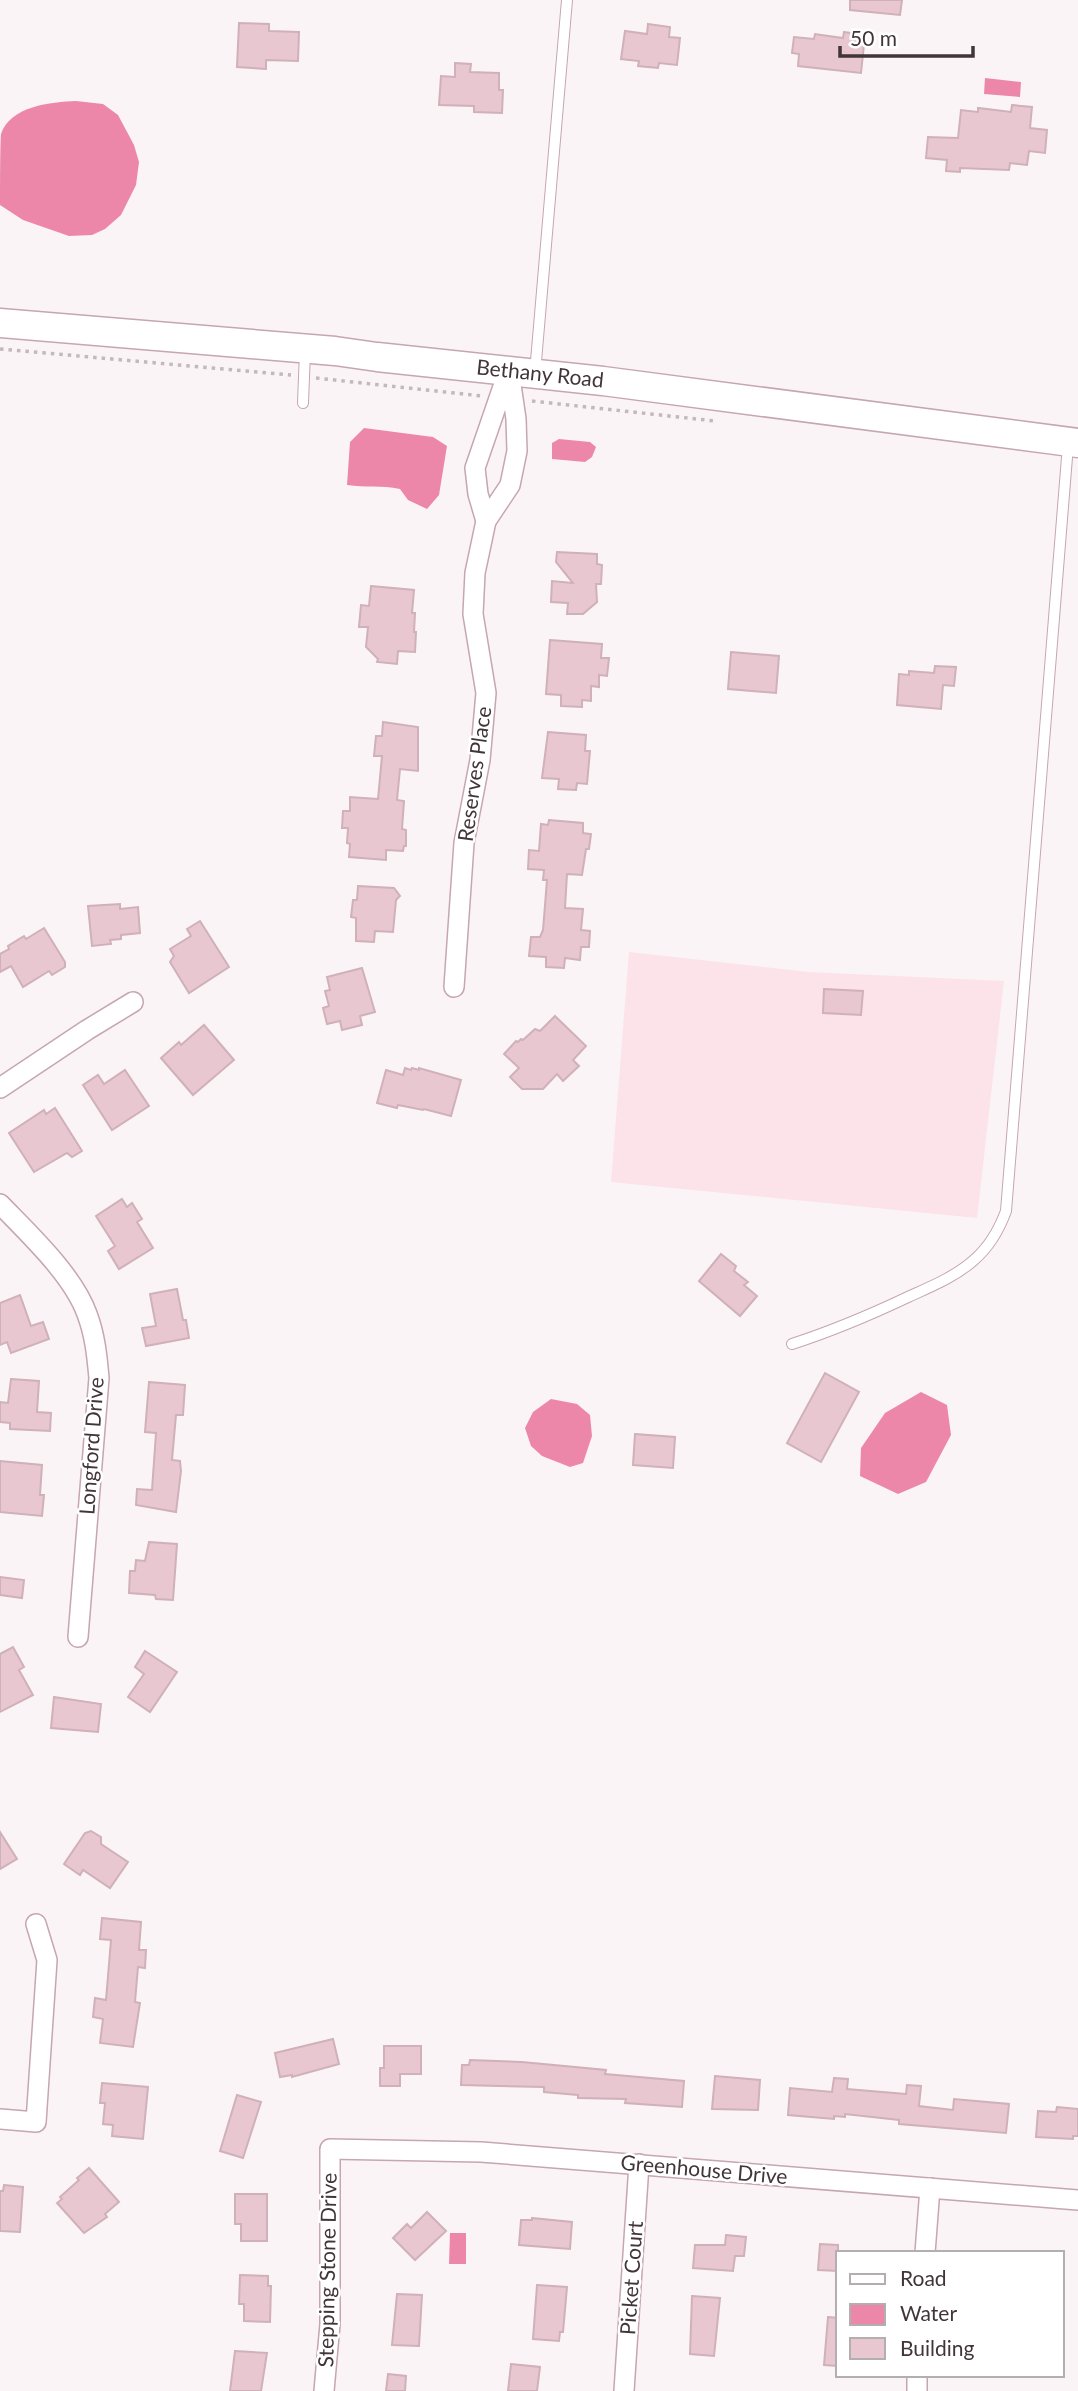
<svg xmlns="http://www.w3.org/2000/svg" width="1078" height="2391" font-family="Lato,sans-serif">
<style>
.built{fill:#fce2e9}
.water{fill:#ed87a9}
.building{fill:#e8c7d0;stroke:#d0b0b9;stroke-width:2}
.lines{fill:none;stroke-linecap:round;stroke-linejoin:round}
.lane-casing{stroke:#c6a6af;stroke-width:12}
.street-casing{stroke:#c6a6af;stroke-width:22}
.secondary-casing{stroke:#c6a6af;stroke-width:31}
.path{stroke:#c1b9bb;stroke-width:3.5;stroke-dasharray:3.5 5;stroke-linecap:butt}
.lane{stroke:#fff;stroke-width:10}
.street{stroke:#fff;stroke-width:19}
.secondary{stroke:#fff;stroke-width:28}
.labels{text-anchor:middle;stroke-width:5;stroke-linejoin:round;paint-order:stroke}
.street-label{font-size:21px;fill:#423539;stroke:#fff}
</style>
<rect width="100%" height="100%" fill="#fbf4f6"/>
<polygon class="built" points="629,952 808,972 1004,981 977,1218 611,1182"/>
<g class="water">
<polygon points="985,78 1021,82 1020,97 984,94"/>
<path d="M76 101 103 104 118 115 134 145 139 162 136 185 121 215 105 229 92 235 69 236 23 220 0 205C0 188 0 148 1 134 10 106 51 102 76 101Z"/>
<path d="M364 428 433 437 447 446 439 495 427 509 408 500 400 489C381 485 365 488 347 485L350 442Z"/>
<polygon points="559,439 590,442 596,447 592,457 585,462 552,459 552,443"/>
<polygon points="921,1392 947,1405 951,1435 926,1482 898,1494 860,1476 861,1448 885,1413"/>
<polygon points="551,1399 577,1404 590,1415 592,1436 583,1463 570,1467 542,1456 531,1446 525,1428 533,1412"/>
<polygon points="450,2233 466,2233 466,2264 449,2264"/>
</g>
<g class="building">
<polygon points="850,0 902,0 900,15 850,10"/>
<polygon points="239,23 269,24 269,31 299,32 298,61 266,60 266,69 237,67"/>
<polygon points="648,24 670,27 669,37 680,38 677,65 659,63 658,68 638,66 639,61 621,59 625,31 647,34"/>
<polygon points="844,32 865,35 861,73 798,66 799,54 792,53 794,37 814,39 815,34 843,38"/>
<polygon points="455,63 471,64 470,72 499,73 499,90 503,90 502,113 474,112 474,106 439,105 441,76 455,77"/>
<polygon points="1012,105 1032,107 1030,128 1047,130 1045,153 1029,151 1027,165 1010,163 1009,170 960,168 960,172 946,171 947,160 926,158 928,137 958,138 961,110 978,112 978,108 1011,112"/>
<polygon points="557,552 597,554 597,564 602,565 601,584 596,584 597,602 583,614 567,614 568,603 551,602 552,581 573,583 556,562"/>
<polygon points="371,586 414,590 412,613 415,613 414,632 416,632 415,652 398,651 397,664 377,662 378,659 366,647 368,627 359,627 361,605 369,606"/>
<polygon points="550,640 602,644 601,658 609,658 607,676 599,675 599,687 591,686 591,701 582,700 582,707 561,706 561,695 546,694"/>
<polygon points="731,652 779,656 776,693 728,689"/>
<polygon points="935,666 956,667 954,686 943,685 941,709 897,705 899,674 909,675 909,671 934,673"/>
<polygon points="383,722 418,727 418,771 400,769 397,800 404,801 402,829 406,830 406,846 404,846 403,851 386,850 386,860 349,857 350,844 347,843 348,828 342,828 343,811 350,811 350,797 378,799 382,756 374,756 376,736 382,736"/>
<polygon points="548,732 586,735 585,751 590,751 587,784 577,783 576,790 558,789 559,779 542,778"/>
<polygon points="549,820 583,823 583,833 591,834 589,849 586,849 582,875 567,874 565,908 583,909 581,930 590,931 589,947 581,947 580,960 565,958 564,968 546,967 546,957 529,956 531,937 540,937 543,930 547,880 543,880 544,870 528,869 529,850 539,851 541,824 548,825"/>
<polygon points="358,886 394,888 400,896 396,900 393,932 375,931 374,942 356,941 356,918 351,917 353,900 357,900"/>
<polygon points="120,904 120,909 138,907 140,933 121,935 121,939 110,940 111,944 92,946 88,906"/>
<polygon points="200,921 229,967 189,993 170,962 174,956 170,949 191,936 187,929"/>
<polygon points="44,928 65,962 65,967 52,975 49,971 23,987 11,966 0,972 0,954 9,949 8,946 24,936 26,939"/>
<polygon points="362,968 375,1012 360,1016 362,1025 342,1030 340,1021 327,1024 323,1008 329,1006 325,991 330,990 327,977"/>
<polygon points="824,989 863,991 861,1015 823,1013"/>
<polygon points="555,1016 586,1046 573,1060 579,1066 563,1081 557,1074 543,1089 522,1089 510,1077 519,1068 504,1054 516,1041 518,1042 521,1039 523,1040 535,1029 540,1031"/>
<polygon points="204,1025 234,1060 193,1095 161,1058 179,1042 181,1045"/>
<polygon points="405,1068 411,1070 412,1068 419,1070 419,1068 461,1080 451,1116 424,1109 423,1110 398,1105 397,1108 377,1103 386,1070 403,1075"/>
<polygon points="125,1070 149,1106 112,1130 83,1085 98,1075 104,1084"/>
<polygon points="55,1108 82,1151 72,1157 67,1153 34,1172 9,1133 44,1110 46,1114"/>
<polygon points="122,1199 127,1207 132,1203 142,1219 137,1222 153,1248 119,1269 108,1251 115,1246 96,1216"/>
<polygon points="721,1254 736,1266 734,1271 748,1282 744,1285 757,1296 740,1316 699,1281"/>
<polygon points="177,1289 183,1320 186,1320 189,1338 146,1346 142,1328 156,1326 150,1294"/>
<polygon points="20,1295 31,1326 43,1322 49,1339 11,1353 7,1342 0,1345 0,1303"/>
<polygon points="825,1373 859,1392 821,1462 787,1443"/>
<polygon points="11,1379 39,1381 37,1412 51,1413 50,1431 10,1429 10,1423 0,1422 0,1402 8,1403"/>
<polygon points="149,1382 185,1385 183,1415 176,1415 172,1460 180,1461 181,1471 176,1512 136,1505 137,1489 152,1490 156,1433 145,1432"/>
<polygon points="635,1434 675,1437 673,1468 633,1465"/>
<polygon points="0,1461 42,1465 40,1495 44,1495 42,1516 0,1512"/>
<polygon points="149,1542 177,1544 173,1600 156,1599 155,1595 129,1593 130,1571 135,1571 136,1560 145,1561"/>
<polygon points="0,1577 24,1580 22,1598 0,1595"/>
<polygon points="13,1647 24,1667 19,1670 33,1695 0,1712 0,1654"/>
<polygon points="145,1651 177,1672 150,1712 128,1697 144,1674 135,1667"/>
<polygon points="54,1697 101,1704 98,1732 51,1728"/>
<polygon points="91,1831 101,1837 101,1844 128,1862 110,1888 83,1870 80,1875 64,1864 85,1833"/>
<polygon points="0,1832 17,1859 0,1869"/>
<polygon points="102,1918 141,1922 139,1950 146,1950 145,1968 138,1967 135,2002 140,2003 133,2047 100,2043 103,2019 93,2017 95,1998 106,2000 111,1940 100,1939"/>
<polygon points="333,2039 339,2064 292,2077 292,2075 280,2077 275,2053"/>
<polygon points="384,2046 421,2046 421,2074 400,2074 400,2086 380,2086 380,2068 384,2068"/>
<polygon points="470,2060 522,2062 606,2070 605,2074 684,2081 682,2107 625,2103 626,2099 578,2098 578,2095 544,2092 544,2087 461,2085 462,2065 469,2065"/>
<polygon points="715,2076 760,2080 758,2110 712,2109"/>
<polygon points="834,2078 848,2079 847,2089 906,2094 907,2085 921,2086 919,2106 953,2110 954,2099 1009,2104 1006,2133 899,2124 899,2120 845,2114 845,2117 834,2116 834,2119 788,2115 790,2088 832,2092"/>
<polygon points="102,2083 148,2087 143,2139 112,2136 113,2125 103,2124 105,2103 100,2103"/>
<polygon points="237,2095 261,2102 243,2158 220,2151"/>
<polygon points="1057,2107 1078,2109 1078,2136 1073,2136 1073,2139 1036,2137 1038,2111 1056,2112"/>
<polygon points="89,2168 119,2202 105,2214 107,2217 84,2233 57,2203 62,2199 60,2197 79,2180 77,2178"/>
<polygon points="4,2185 23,2187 20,2232 0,2231 0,2191 3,2191"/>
<polygon points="235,2194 267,2194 267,2241 241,2241 241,2224 235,2224"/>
<polygon points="427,2212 446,2231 415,2260 393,2238 407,2224 411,2228"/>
<polygon points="532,2218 572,2222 570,2249 519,2245 521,2220 532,2220"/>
<polygon points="726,2235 746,2237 744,2256 735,2256 733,2271 693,2268 695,2245 725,2245"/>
<polygon points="820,2244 838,2245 838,2271 818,2270"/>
<polygon points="240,2275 268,2276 268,2286 271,2286 270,2322 244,2321 244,2304 239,2304"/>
<polygon points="537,2285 567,2287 563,2332 560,2332 559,2341 533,2339"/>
<polygon points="397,2294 422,2295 419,2346 392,2345"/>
<polygon points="692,2296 720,2298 714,2356 690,2354"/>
<polygon points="828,2317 838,2318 838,2366 824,2365"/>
<polygon points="235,2351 267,2353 261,2391 230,2391"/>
<polygon points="511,2364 540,2367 537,2391 508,2391"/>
<polygon points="388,2374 406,2376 405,2391 386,2391"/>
</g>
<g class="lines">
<defs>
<g id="lane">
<polyline points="535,373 567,0"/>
<polyline points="303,403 305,351"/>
<path d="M792 1344C832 1331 870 1315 908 1297 930 1287 955 1277 974 1260 989 1247 999 1230 1006 1211L1068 445"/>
</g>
<g id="street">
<polyline points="486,521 478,494 475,468 507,375"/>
<polyline points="454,987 464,843 480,760 486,693 473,614 475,573 486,521 510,485 517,451 516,419 509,371"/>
<polyline points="0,1088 87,1030 133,1002"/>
<path d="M0 1204C29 1234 73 1275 87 1314 95 1335 97 1356 99 1378L78 1637"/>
<polyline points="0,2119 36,2122 47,1960 36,1924"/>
<polyline points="925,2253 930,2188"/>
<polyline points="324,2391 330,2324 330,2149 481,2152 1078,2200"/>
<polyline points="624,2391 639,2164"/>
<polyline points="917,2391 917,2375"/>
</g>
<polyline id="secondary" points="0,323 335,351 377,357 603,381 1078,443"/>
</defs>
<use href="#lane" class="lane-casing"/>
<use href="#street" class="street-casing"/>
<use href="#secondary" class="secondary-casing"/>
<g class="path">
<polyline points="0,349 291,375"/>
<polyline points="316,378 482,396"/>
<polyline points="532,401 715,421"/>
</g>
<use href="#lane" class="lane"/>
<use href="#street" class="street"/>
<use href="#secondary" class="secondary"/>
</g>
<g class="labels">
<g class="street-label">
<text transform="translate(540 374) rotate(6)" y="7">Bethany Road</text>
<text transform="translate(475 774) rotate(-82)" y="7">Reserves Place</text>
<text transform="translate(92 1446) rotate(-86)" y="7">Longford Drive</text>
<text transform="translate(704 2170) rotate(5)" y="7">Greenhouse Drive</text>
<text transform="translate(328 2270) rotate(-89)" y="7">Stepping Stone Drive</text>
<text transform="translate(632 2278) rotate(-86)" y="7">Picket Court</text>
</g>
</g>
<rect x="836" y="2251" width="228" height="126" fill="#ffffff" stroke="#b3aeb0" stroke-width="2"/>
<rect x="850" y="2274" width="35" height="10" fill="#ffffff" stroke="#b3aeb0" stroke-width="2"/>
<text x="900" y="2286" font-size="21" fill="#423539">Road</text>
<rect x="850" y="2304" width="35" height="21" fill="#ed87a9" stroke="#b3aeb0" stroke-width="2"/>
<text x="900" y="2321" font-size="21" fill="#423539">Water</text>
<rect x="850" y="2338" width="35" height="21" fill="#e8c7d0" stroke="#b3aeb0" stroke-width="2"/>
<text x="900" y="2356" font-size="21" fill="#423539">Building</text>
<path d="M840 46v10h133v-10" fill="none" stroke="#423539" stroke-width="3.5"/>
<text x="850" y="46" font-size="21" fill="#423539" stroke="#ffffff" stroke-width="5" paint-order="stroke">50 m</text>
</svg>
